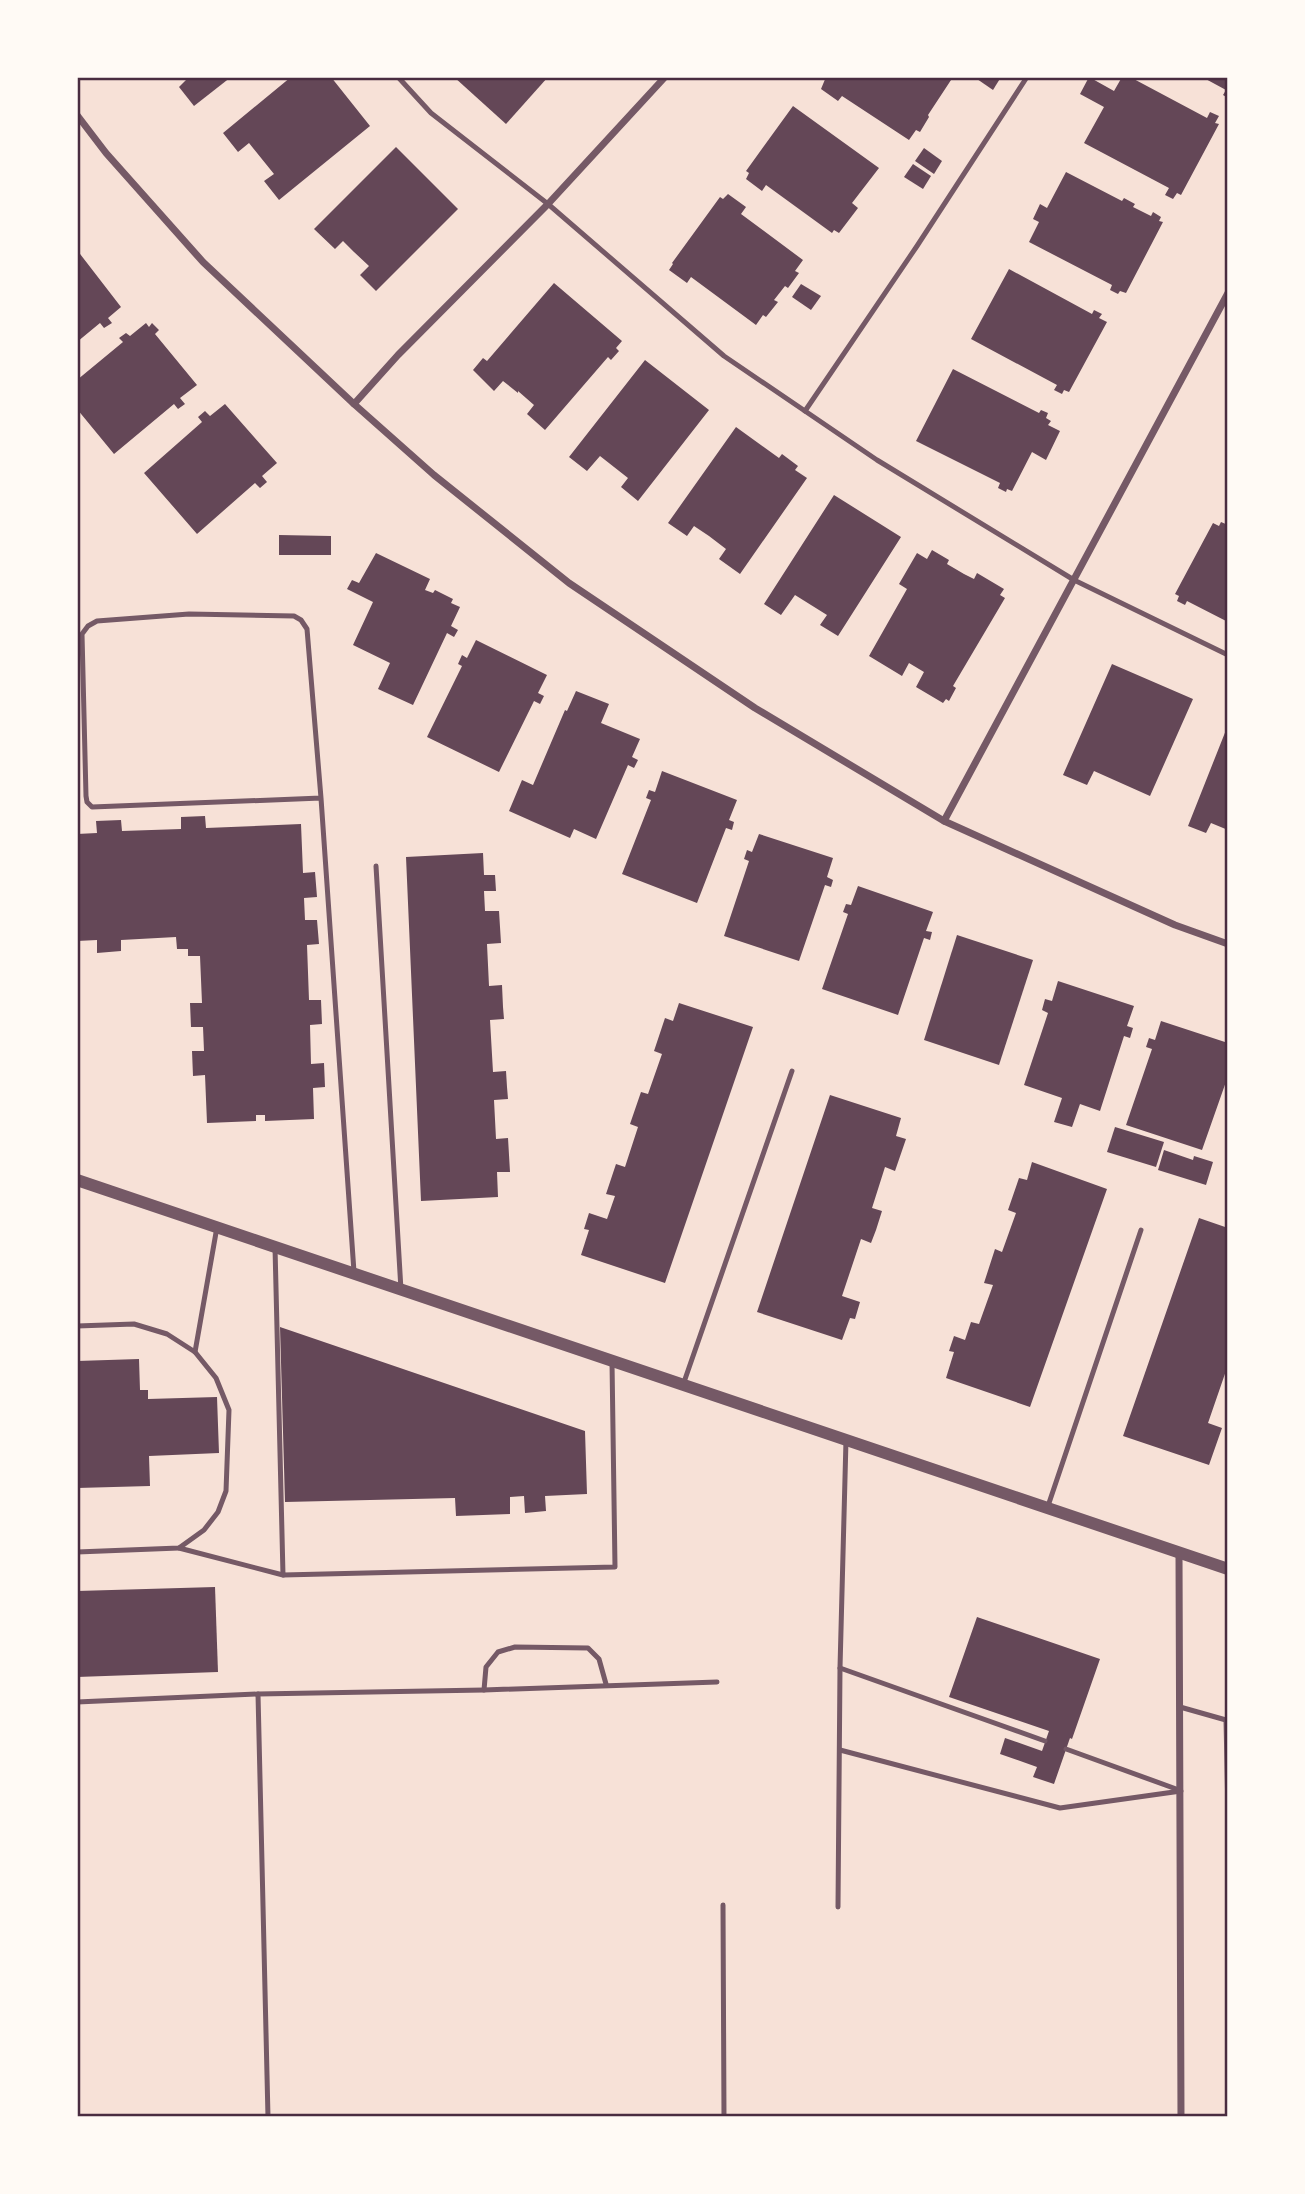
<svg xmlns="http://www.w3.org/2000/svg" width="1305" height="2194" font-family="'DejaVu Sans',sans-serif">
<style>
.building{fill:#644757}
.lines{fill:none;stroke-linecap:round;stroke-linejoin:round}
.service{stroke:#755966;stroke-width:5}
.minor{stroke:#755966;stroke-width:7}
.tertiary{stroke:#755966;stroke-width:12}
.neatline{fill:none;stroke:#4a2c40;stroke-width:2.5}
</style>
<rect width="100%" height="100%" fill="#f7e1d7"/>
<g class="building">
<polygon points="189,77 231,77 194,106 179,87"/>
<polygon points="291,77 331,77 370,126 279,200 264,181 274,174 249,143 238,152 223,133"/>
<polygon points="454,77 548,77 506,124"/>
<polygon points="826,77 953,77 928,115 929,117 920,132 916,130 909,140 842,96 838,101 821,89"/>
<polygon points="978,77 1001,77 993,90 977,79"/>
<polygon points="1089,77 1114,91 1122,77 1130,77 1207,118 1210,112 1219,116 1215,123 1219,124 1181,195 1177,193 1173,199 1165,195 1169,188 1084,143 1104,107 1080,94"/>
<polygon points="1202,77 1228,77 1228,98 1223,95 1226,90"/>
<polygon points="793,106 879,168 852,203 858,208 839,233 834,230 832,233 766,185 762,191 746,179 749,173 746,171"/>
<polygon points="396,147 458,209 376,291 360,275 369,266 354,252 343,241 335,249 314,229"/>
<polygon points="924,148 942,161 934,174 915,161"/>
<polygon points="913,164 931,176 923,189 904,177"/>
<polygon points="1066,172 1122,201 1124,198 1135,204 1133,207 1151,216 1153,212 1161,217 1159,221 1163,222 1126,293 1120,291 1118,294 1110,290 1112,285 1029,242 1039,222 1033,219 1040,204 1047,208"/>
<polygon points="728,194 746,207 741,214 803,260 795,271 799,273 788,288 785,286 774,300 778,302 766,317 763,315 756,325 691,277 687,283 669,270 673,264 672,263 720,197 723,199"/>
<polygon points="77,250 121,307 108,318 112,323 104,328 100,323 77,342"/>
<polygon points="1009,269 1092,314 1094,310 1102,314 1099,318 1107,322 1069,392 1064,390 1062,394 1054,390 1057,385 971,339"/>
<polygon points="554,283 622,341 616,348 619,351 611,360 608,357 545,430 527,414 534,405 518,391 518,393 503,381 494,391 473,370 483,358 487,361"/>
<polygon points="801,284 821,296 811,310 792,297"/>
<polygon points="146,323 149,327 152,323 159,330 155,334 197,385 180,398 185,404 178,409 174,404 114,454 77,409 77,380 123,342 119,338 126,333 130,336"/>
<polygon points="645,360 709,410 638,501 621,487 628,478 600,456 587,471 569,457"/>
<polygon points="953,369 1039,413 1041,410 1048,413 1046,418 1051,421 1048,425 1060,431 1046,460 1032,452 1012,491 1007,489 1006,492 998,488 1000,483 916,441"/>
<polygon points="225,404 277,463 262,476 267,482 260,488 255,483 197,534 144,473 202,422 198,417 205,411 210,416"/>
<polygon points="736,427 779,458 782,454 798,466 795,470 807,478 740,574 719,559 726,549 709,536 694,526 687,536 668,523"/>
<polygon points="834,495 901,537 838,636 820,625 827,615 795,595 781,615 764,604"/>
<polygon points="1221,522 1228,525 1225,530 1228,532 1228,622 1187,601 1185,605 1177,601 1179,596 1175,594 1213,523 1219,526"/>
<polygon points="279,535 331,536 331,555 279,555"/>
<polygon points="932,550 949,560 947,564 964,574 974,579 977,573 1004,589 1000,595 1005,598 953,686 956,688 949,701 946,699 943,703 916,687 924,672 909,663 902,676 869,656 907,589 899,584 917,553 927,559"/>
<polygon points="376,553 430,579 425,590 433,593 435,590 453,599 451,603 460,607 451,626 458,630 454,637 447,633 413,705 378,689 390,663 353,645 373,602 347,589 352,580 359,583"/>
<polygon points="476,640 547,675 538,693 544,696 540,704 534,701 499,772 427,737 462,666 458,664 462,655 467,658"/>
<polygon points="1112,664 1193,699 1150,796 1094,771 1087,785 1063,775"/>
<polygon points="576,691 609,704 601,723 640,739 632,757 638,760 634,768 628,765 596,839 574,829 570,838 509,811 522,780 533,785 565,710 567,711"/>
<polygon points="1228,725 1228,830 1211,823 1206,833 1188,826"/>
<polygon points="662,771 737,800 729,820 734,822 732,830 726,828 697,903 622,874 651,800 646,798 649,790 655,792"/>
<polygon points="205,816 206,828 301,824 303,873 315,872 317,897 304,898 305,920 317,920 319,944 307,945 309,1000 321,1000 322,1024 310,1025 311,1064 324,1063 325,1087 313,1088 314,1119 265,1121 265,1115 256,1115 256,1121 207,1123 205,1075 193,1076 192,1051 204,1051 203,1027 191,1027 190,1003 202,1003 200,956 188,956 188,949 177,949 176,937 121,940 121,951 97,953 97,940 77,941 77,834 97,833 96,821 121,820 122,831 181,829 181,817"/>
<polygon points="759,834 833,858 827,877 833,880 831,887 825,885 799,961 724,936 749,861 744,859 747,850 752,852"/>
<polygon points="483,853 484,875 495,875 496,891 484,891 485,911 499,911 501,943 487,944 489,986 502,985 503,1007 504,1019 490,1020 493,1072 506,1071 507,1087 508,1099 494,1100 496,1139 508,1138 510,1172 497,1172 498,1197 421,1201 406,857"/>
<polygon points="858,886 933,912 926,931 932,932 930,940 924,938 898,1015 822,989 848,914 843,912 846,904 851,905"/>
<polygon points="957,935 1033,960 999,1065 924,1040"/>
<polygon points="1058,981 1134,1006 1127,1026 1133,1028 1130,1038 1124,1036 1100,1111 1080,1104 1072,1127 1054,1122 1062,1098 1024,1085 1048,1013 1042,1010 1045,999 1052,1001"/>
<polygon points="679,1003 753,1027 665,1283 581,1255 589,1230 584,1229 589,1213 607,1219 615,1196 606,1194 616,1164 625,1167 638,1127 630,1124 641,1092 648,1094 662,1054 654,1051 665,1018 673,1021"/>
<polygon points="1161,1021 1228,1043 1228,1076 1202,1150 1126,1125 1152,1049 1146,1047 1149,1038 1155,1040"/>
<polygon points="830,1095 901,1118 896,1136 906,1139 895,1171 885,1167 872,1208 882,1211 876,1230 871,1243 861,1239 842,1296 860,1302 855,1319 850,1318 842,1340 757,1312"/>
<polygon points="1115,1127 1164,1142 1156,1167 1107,1152"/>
<polygon points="1164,1150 1193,1160 1194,1156 1213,1162 1206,1185 1158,1170"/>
<polygon points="1032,1162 1107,1189 1030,1407 946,1378 954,1352 949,1351 954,1336 965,1340 971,1322 979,1324 993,1285 984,1283 995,1249 1002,1252 1016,1213 1008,1210 1019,1178 1027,1180"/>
<polygon points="1199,1218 1228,1228 1228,1365 1208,1423 1222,1428 1209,1465 1123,1436"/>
<polygon points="280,1327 585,1431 587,1494 545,1496 546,1511 525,1513 524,1496 510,1497 510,1514 456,1516 455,1498 285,1502"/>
<polygon points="139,1359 140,1390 148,1390 148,1399 217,1397 219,1453 149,1456 150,1486 77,1488 77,1361"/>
<polygon points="215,1587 218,1672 77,1677 77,1591"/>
<polygon points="977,1617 1100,1659 1072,1739 1070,1738 1054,1784 1033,1777 1037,1767 1000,1754 1005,1738 1042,1751 1049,1731 949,1697"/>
</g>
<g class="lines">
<g class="service">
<polyline points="398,77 431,113 548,204 724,356 877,460 1074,580 1228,655"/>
<polyline points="805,411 917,246 1027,77"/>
<polyline points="321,798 92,807 87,802 86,796 82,634 88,626 97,621 189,614 294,616 301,620 307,629 321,798 354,1272"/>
<polyline points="376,866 401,1290"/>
<polyline points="275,1247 283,1575 615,1567 612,1362"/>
<polyline points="77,1326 134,1324 167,1334 195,1352 216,1378 229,1410 226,1491 218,1512 204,1530 179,1548 77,1552"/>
<polyline points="195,1352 217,1227"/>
<polyline points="683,1385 792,1071"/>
<polyline points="1048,1506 1141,1230"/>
<polyline points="179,1548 283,1575"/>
<polyline points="840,1668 1045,1741"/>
<polyline points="484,1690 486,1667 498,1652 515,1647 588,1648 599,1659 606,1684"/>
<polyline points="77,1702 258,1694"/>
<polyline points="1180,1707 1226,1720"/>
<polyline points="1228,1721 1226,1720 1228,1812"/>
<polyline points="1066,1749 1179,1790"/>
<polyline points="840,1750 1060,1808 1181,1791"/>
<polyline points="723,1905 724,2117"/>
<polyline points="838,1907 840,1668 846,1440"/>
<polyline points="268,2117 258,1694 484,1690 717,1682"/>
</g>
<g class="minor">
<polyline points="77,115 106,153 203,262 354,404 434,475 569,583 755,708 944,821 1175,925 1228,944"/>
<polyline points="354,404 398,355 548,204 665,77"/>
<polyline points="944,821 1228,293"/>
<polyline points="1179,1554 1181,2117"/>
</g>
<polyline class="tertiary" points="77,1180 1228,1569"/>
</g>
<rect width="1305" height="2194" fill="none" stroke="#fffaf5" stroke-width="158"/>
<rect x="79" y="79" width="1147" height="2036" class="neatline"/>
</svg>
